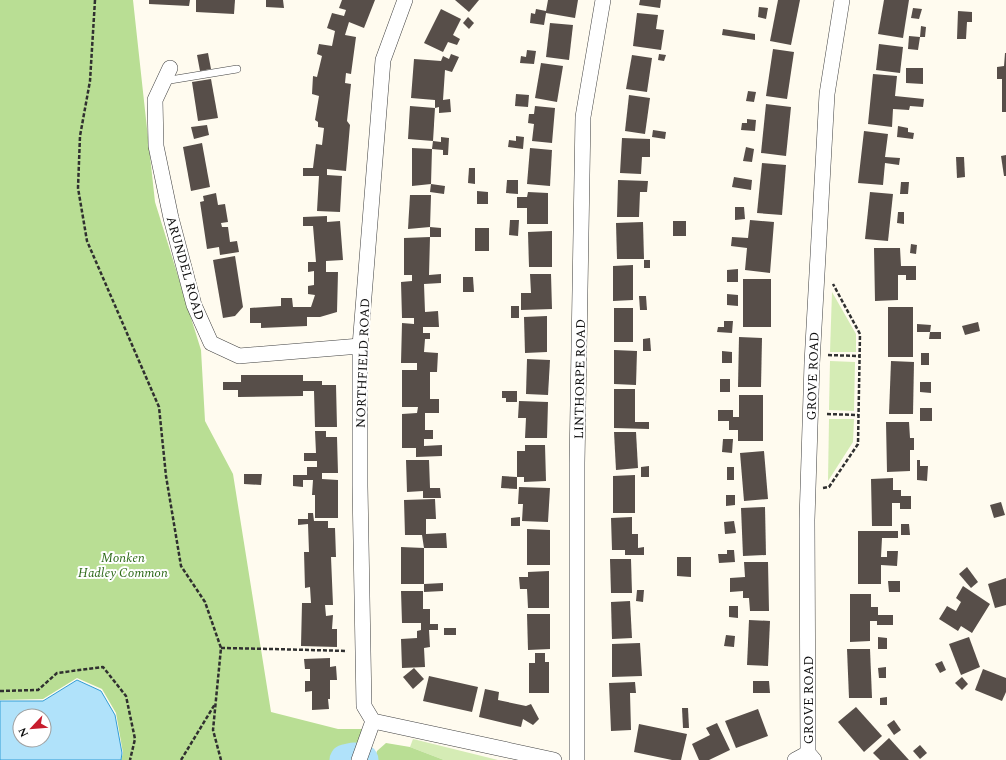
<svg xmlns="http://www.w3.org/2000/svg" width="1006" height="760" font-family="Spectral,serif">
<style>
.green{fill:#d5ecb5}
.forest{fill:#b9de94}
.water{fill:#b0e2fa;stroke:#329dd6;fill-rule:evenodd}
.lines{fill:none;stroke-linecap:round;stroke-linejoin:round}
.river{stroke:#b0e2fa;stroke-width:31}
.building{fill:#574e49}
.service-casing{stroke:#414141;stroke-width:8}
.minor-casing{stroke:#414141;stroke-width:16}
.path{stroke:#303030;stroke-width:2.5;stroke-dasharray:4 2;stroke-linecap:butt}
.service{stroke:#fff;stroke-width:7}
.minor{stroke:#fff;stroke-width:15}
.labels{text-anchor:middle;stroke-width:4;stroke-linejoin:round;paint-order:stroke}
.street-label{font-size:13px;fill:#0e0e0e;stroke:#fff}
.park-label{font-size:13px;font-style:italic;fill:#2e6a1a;stroke:#fff}
</style>
<rect width="100%" height="100%" fill="#fffbef"/>
<g class="green">
<polygon points="832,292 856,334 856,352 830,352"/>
<polygon points="830,361 855,362 854,411 829,410"/>
<polygon points="829,419 854,419 853,442 828,481"/>
<polygon points="413,739 498,760 444,760 410,747"/>
</g>
<g class="forest">
<polygon points="0,0 133,0 155,202 201,350 205,421 233,474 271,712 338,729 370,729 359,760 121,760 123,753 116,713 102,689 77,678 43,699 0,700"/>
<polygon points="386,743 410,747 444,760 374,760 377,751"/>
</g>
<path class="water" d="M77 680 101 691 115 715 122 753 121 760H0V701H43ZM20 716H44V740H20Z"/>
<g class="lines">
<polyline class="river" points="345,760 354,758 363,760"/>
</g>
<g class="building">
<polygon points="149,0 190,0 189,6 149,4"/>
<polygon points="196,0 235,0 234,14 196,12"/>
<polygon points="266,0 283,0 284,8 266,7"/>
<polygon points="342,0 375,0 364,28 349,22 345,35 356,37 351,74 346,73 345,83 351,84 347,121 350,125 346,171 327,169 327,175 342,176 340,212 317,211 319,176 303,176 303,168 313,168 316,144 322,145 324,128 318,127 318,122 315,120 319,96 312,94 313,76 317,77 322,56 317,54 319,44 332,46 335,31 327,28 332,13 344,16 346,10 339,8"/>
<polygon points="455,0 479,0 469,12"/>
<polygon points="548,0 578,0 575,18 546,13 544,25 530,23 531,13 535,14 536,9 546,11"/>
<polygon points="640,0 661,0 660,8 639,5"/>
<polygon points="778,0 800,0 791,45 770,41"/>
<polygon points="884,0 909,0 903,38 878,34"/>
<polygon points="759,7 768,8 766,19 758,17"/>
<polygon points="913,8 922,9 919,19 911,18"/>
<polygon points="441,9 461,19 453,35 460,39 457,45 448,42 443,52 424,43"/>
<polygon points="958,11 972,12 972,22 967,22 966,39 957,39"/>
<polygon points="637,13 658,15 656,29 664,30 661,50 633,46"/>
<polygon points="468,17 474,23 469,29 463,23"/>
<polygon points="550,23 573,25 569,60 546,57"/>
<polygon points="921,26 926,27 925,37 920,37"/>
<polygon points="723,29 755,34 755,40 722,35"/>
<polygon points="909,36 920,37 918,50 908,49"/>
<polygon points="879,44 903,47 900,73 876,70"/>
<polygon points="773,49 794,52 787,99 766,96"/>
<polygon points="527,50 536,51 534,64 520,63 521,56 526,57"/>
<polygon points="208,53 211,69 200,71 197,55"/>
<polygon points="1005,53 1006,53 1006,112 1002,112 1002,79 997,79 997,67 1004,66"/>
<polygon points="451,54 459,57 452,72 445,70 443,100 450,99 451,112 439,113 439,107 435,108 435,100 411,98 414,59 441,61 443,56 449,59"/>
<polygon points="659,54 666,55 664,61 658,60"/>
<polygon points="632,55 652,58 647,92 626,89"/>
<polygon points="541,63 563,66 557,102 535,98"/>
<polygon points="906,68 923,68 923,84 906,83"/>
<polygon points="873,74 897,76 895,96 924,99 923,107 910,106 909,110 893,109 892,127 868,124"/>
<polygon points="211,79 218,118 198,121 192,82"/>
<polygon points="748,91 756,92 754,102 746,101"/>
<polygon points="516,94 529,95 528,107 515,106"/>
<polygon points="629,95 650,98 645,134 625,131"/>
<polygon points="766,104 791,107 786,156 761,153"/>
<polygon points="410,106 435,108 433,141 408,139"/>
<polygon points="535,106 555,108 552,143 532,141 534,124 528,123 529,114 534,114"/>
<polygon points="747,119 756,120 755,131 741,130 742,123 747,123"/>
<polygon points="207,125 209,135 194,139 191,127"/>
<polygon points="898,126 908,128 908,132 914,133 913,139 897,137"/>
<polygon points="653,130 666,132 665,139 652,137"/>
<polygon points="864,131 888,134 885,157 900,158 899,165 885,163 883,185 858,183"/>
<polygon points="516,136 524,137 523,149 508,147 509,140 516,141"/>
<polygon points="441,137 449,138 448,155 443,155 443,150 432,149 431,184 412,186 412,148 432,149 433,141 441,142"/>
<polygon points="622,138 650,139 650,157 642,157 641,174 620,173"/>
<polygon points="202,143 210,187 191,191 183,147"/>
<polygon points="746,147 754,149 752,162 743,161"/>
<polygon points="530,148 552,150 550,186 527,184"/>
<polygon points="1006,155 1006,176 1004,176 1001,156"/>
<polygon points="956,157 964,157 965,177 957,178"/>
<polygon points="762,163 786,165 782,215 757,213"/>
<polygon points="469,168 475,168 475,184 468,183"/>
<polygon points="734,177 752,180 751,190 732,187"/>
<polygon points="507,180 518,180 518,194 506,193"/>
<polygon points="618,180 648,181 647,192 640,192 639,217 617,217"/>
<polygon points="901,182 909,182 908,194 900,194"/>
<polygon points="431,184 445,186 444,194 430,192"/>
<polygon points="477,191 488,192 488,204 477,204"/>
<polygon points="528,192 548,193 548,224 527,224 527,208 517,208 517,197 527,197"/>
<polygon points="870,192 893,194 888,241 865,239"/>
<polygon points="216,193 218,205 225,204 228,222 221,223 222,227 228,227 230,242 237,241 239,252 220,255 219,247 207,249 200,202 204,201 203,196"/>
<polygon points="410,195 431,195 430,227 408,229"/>
<polygon points="735,207 744,207 745,219 735,220"/>
<polygon points="898,212 904,212 904,224 897,223"/>
<polygon points="327,216 327,222 340,221 343,260 326,261 326,272 338,272 337,312 320,317 307,317 307,326 261,328 261,323 250,323 250,308 281,306 281,298 292,298 293,307 311,307 315,295 308,294 308,286 314,285 314,271 308,272 308,262 316,262 313,226 303,226 303,217"/>
<polygon points="510,220 519,220 518,236 509,235"/>
<polygon points="750,220 774,222 770,273 745,270 747,248 731,246 732,237 748,238"/>
<rect x="673" y="221" width="13" height="15"/>
<polygon points="643,222 644,259 617,259 616,223"/>
<polygon points="430,227 441,228 441,237 430,237"/>
<rect x="475" y="228" width="14" height="23"/>
<polygon points="552,231 552,267 529,267 528,232"/>
<polygon points="430,237 429,275 441,274 441,283 424,284 425,312 438,311 439,327 423,327 423,333 430,333 430,339 425,339 424,352 438,353 437,372 430,372 430,399 439,399 439,413 425,413 425,430 433,430 433,439 424,439 424,446 442,445 442,456 416,457 416,448 402,448 402,414 417,413 418,407 402,407 402,370 417,370 417,363 401,363 402,323 414,324 414,318 402,318 401,282 412,281 412,275 404,275 404,238"/>
<polygon points="911,244 917,245 916,254 910,253"/>
<polygon points="874,248 900,248 901,266 916,266 916,280 906,280 906,275 898,275 898,300 875,301"/>
<polygon points="235,256 243,307 235,316 223,318 213,260"/>
<rect x="644" y="260" width="6" height="8"/>
<polygon points="633,265 633,300 613,301 613,266"/>
<polygon points="738,269 738,282 727,282 727,270"/>
<polygon points="530,274 551,274 552,309 521,310 521,293 531,293"/>
<polygon points="463,277 473,277 474,292 463,292"/>
<rect x="743" y="279" width="28" height="48"/>
<polygon points="727,294 738,295 738,306 727,305"/>
<polygon points="639,296 646,296 647,310 640,310"/>
<rect x="511" y="306" width="8" height="12"/>
<rect x="888" y="307" width="25" height="50"/>
<rect x="614" y="308" width="19" height="34"/>
<polygon points="547,316 547,352 525,353 524,317"/>
<polygon points="724,321 733,321 732,333 717,332 718,327 724,327"/>
<polygon points="978,322 980,331 965,335 962,326"/>
<polygon points="917,324 931,325 930,332 917,332"/>
<polygon points="930,332 941,332 941,339 929,339"/>
<polygon points="739,337 762,338 761,387 738,387"/>
<polygon points="650,338 651,351 643,351 643,339"/>
<polygon points="614,350 637,351 636,385 614,384"/>
<polygon points="722,351 732,352 732,363 722,363"/>
<rect x="921" y="353" width="8" height="12"/>
<polygon points="527,359 550,360 548,395 526,394"/>
<polygon points="891,361 914,362 913,414 889,414"/>
<polygon points="241,375 303,375 303,381 322,381 322,385 336,385 337,427 315,427 314,391 303,391 303,396 238,397 238,390 223,390 223,382 241,382"/>
<rect x="720" y="379" width="10" height="13"/>
<polygon points="920,382 931,382 931,393 920,392"/>
<polygon points="614,389 635,389 635,422 649,422 649,429 614,428"/>
<polygon points="502,391 517,391 517,402 506,402 506,398 502,398"/>
<polygon points="739,395 763,395 763,441 738,441 738,430 729,430 729,421 718,421 718,410 733,410 733,417 739,417"/>
<polygon points="519,401 548,402 547,438 525,438 526,418 518,418"/>
<rect x="920" y="408" width="12" height="13"/>
<polygon points="886,422 909,422 910,438 914,438 914,450 910,450 910,471 887,472"/>
<polygon points="315,431 326,431 326,437 337,437 338,473 322,473 322,479 338,480 338,518 315,518 315,495 312,495 313,480 303,480 303,487 293,486 293,475 307,475 307,467 317,467 317,461 304,461 304,453 316,453"/>
<polygon points="614,432 636,432 638,468 616,470"/>
<polygon points="723,439 733,439 732,453 722,452"/>
<polygon points="525,445 545,445 546,481 524,482 524,477 517,477 517,489 501,488 502,476 517,477 517,451 525,451"/>
<polygon points="764,451 768,499 744,501 740,453"/>
<polygon points="406,460 429,460 430,488 440,488 441,498 423,498 423,491 407,492"/>
<polygon points="917,460 920,460 920,466 928,466 927,481 917,480"/>
<polygon points="649,466 649,477 641,477 641,467"/>
<rect x="727" y="467" width="7" height="13"/>
<polygon points="244,474 262,474 261,485 244,484"/>
<polygon points="635,475 635,513 613,513 613,476"/>
<polygon points="893,478 893,490 901,490 901,496 911,496 911,509 900,509 900,503 892,503 892,526 872,526 871,479"/>
<polygon points="519,487 550,488 548,522 522,521 523,504 518,504"/>
<polygon points="726,495 735,495 735,505 726,506"/>
<polygon points="435,499 436,519 426,519 426,534 446,533 447,548 424,548 422,535 405,535 404,500"/>
<polygon points="1001,502 1005,515 994,518 990,505"/>
<polygon points="765,507 766,555 743,556 741,508"/>
<polygon points="308,513 313,513 314,521 328,521 328,528 335,528 336,557 331,557 333,605 325,605 326,616 333,615 332,629 337,629 337,647 301,646 302,603 311,603 310,587 305,588 304,552 309,552 308,524 298,525 298,519 308,519"/>
<polygon points="520,517 520,526 511,526 511,518"/>
<polygon points="632,517 632,534 638,534 638,548 644,547 644,555 625,555 625,550 612,550 611,518"/>
<polygon points="734,521 736,533 725,534 724,522"/>
<polygon points="901,524 909,524 910,535 901,535"/>
<polygon points="527,529 550,530 550,565 527,565"/>
<polygon points="858,531 898,531 898,538 882,538 881,557 887,557 887,551 898,551 897,566 881,565 881,584 858,584"/>
<polygon points="401,547 424,548 424,584 401,584"/>
<polygon points="727,550 734,550 735,562 719,563 718,554 727,554"/>
<polygon points="677,557 691,557 691,577 677,576"/>
<polygon points="610,559 631,559 632,593 611,593"/>
<polygon points="744,562 768,562 769,611 750,611 749,598 743,598 743,591 730,592 730,578 745,577"/>
<polygon points="967,567 978,582 971,588 959,574"/>
<polygon points="549,571 549,608 528,608 527,589 520,589 519,577 528,577 528,572"/>
<polygon points="1006,578 1006,605 995,608 988,584"/>
<polygon points="888,581 900,581 900,592 889,592"/>
<polygon points="443,583 443,591 424,592 424,584"/>
<polygon points="963,586 990,604 972,633 961,626 958,631 939,619 947,606 956,611 961,602 956,598"/>
<polygon points="637,590 644,590 643,602 636,601"/>
<polygon points="401,591 423,591 423,609 430,609 430,624 438,624 438,630 429,630 430,647 424,648 425,667 402,668 401,639 417,638 417,631 421,630 421,623 402,623"/>
<polygon points="850,594 871,594 871,607 878,607 878,615 893,615 893,625 877,625 877,621 870,621 870,641 850,642"/>
<polygon points="630,601 632,638 612,639 611,602"/>
<polygon points="729,606 738,606 738,618 729,617"/>
<polygon points="527,614 550,614 550,649 528,650"/>
<polygon points="749,620 770,621 768,666 747,665"/>
<rect x="444" y="628" width="12" height="7"/>
<polygon points="726,635 735,636 734,647 724,646"/>
<polygon points="878,637 887,638 887,649 878,649"/>
<polygon points="969,637 980,667 961,675 949,644"/>
<polygon points="640,643 642,676 612,677 612,644"/>
<polygon points="847,649 870,649 872,698 849,698"/>
<polygon points="535,653 545,653 545,662 549,662 549,693 529,693 529,663 535,663"/>
<polygon points="330,658 330,667 336,666 337,680 330,680 330,699 328,699 329,709 312,710 312,691 305,692 305,681 310,681 310,669 305,669 304,659"/>
<polygon points="942,661 946,670 940,673 935,664"/>
<polygon points="886,667 886,678 879,678 878,668"/>
<polygon points="414,668 424,679 413,689 403,677"/>
<polygon points="983,669 1006,678 1006,692 1002,701 975,690"/>
<polygon points="429,676 478,687 472,712 423,701"/>
<polygon points="962,677 968,684 962,690 955,683"/>
<polygon points="753,681 769,681 770,693 753,693"/>
<polygon points="635,682 636,693 630,693 631,730 611,731 609,683"/>
<polygon points="485,689 499,692 498,700 526,706 531,704 539,719 533,725 523,719 521,727 479,717"/>
<polygon points="887,697 887,705 880,705 880,698"/>
<polygon points="856,707 882,736 864,752 838,722"/>
<polygon points="682,708 688,708 689,728 683,728"/>
<polygon points="758,709 768,736 736,748 725,721"/>
<polygon points="894,720 901,730 894,735 887,725"/>
<polygon points="717,723 730,750 709,760 699,760 692,744 710,735 706,728"/>
<polygon points="639,724 687,734 681,760 672,760 634,752"/>
<polygon points="889,738 909,760 880,760 873,753"/>
<polygon points="920,745 927,753 920,759 913,751"/>
</g>
<g class="lines">
<defs>
<polyline id="service" points="164,81 237,69"/>
<g id="minor">
<polyline points="405,0 383,60 360,346 360,486 364,706 373,721 554,760"/>
<polyline points="170,68 155,100 156,146 171,218 194,305 211,343 239,356 360,346"/>
<polyline points="359,760 373,721"/>
<polyline points="577,760 577,463 583,117 603,0"/>
<polyline points="795,760 808,753"/>
<polyline points="814,760 808,753 807,520 812,363 827,94 842,0"/>
</g>
</defs>
<use href="#service" class="service-casing"/>
<use href="#minor" class="minor-casing"/>
<g class="path">
<polyline points="95,0 90,81 80,136 78,188 87,241 159,407 166,476 181,566 205,602 221,648 213,730 221,760"/>
<polyline points="828,355 859,356"/>
<polyline points="827,414 858,415"/>
<polyline points="823,488 829,487 858,444 860,334 833,284"/>
<polyline points="221,648 273,649 347,651"/>
<polyline points="0,691 38,690 57,673 103,667 126,696 135,739 130,760"/>
<polyline points="181,760 215,704"/>
</g>
<use href="#service" class="service"/>
<use href="#minor" class="minor"/>
</g>
<g class="labels">
<g class="street-label">
<text transform="translate(186 268) rotate(74)" y="5">ARUNDEL ROAD</text>
<text transform="translate(362 363) rotate(-88)" y="5">NORTHFIELD ROAD</text>
<text transform="translate(812 376) rotate(-88)" y="5">GROVE ROAD</text>
<text transform="translate(579 379) rotate(-89)" y="5">LINTHORPE ROAD</text>
<text transform="translate(808 700) rotate(-90)" y="5">GROVE ROAD</text>
</g>
<g class="park-label">
<text x="123" y="562">Monken<tspan x="123" dy="15">Hadley Common</tspan></text>
</g>
</g>
<g transform="translate(32 728) rotate(244)"><circle r="19" fill="#ffffff" stroke="#9f9f9f"/>
<path d="M0-3L7 15L0 10L-7 15Z" fill="#c71c2d"/>
<text y="-6" font-size="11" font-weight="bold" text-anchor="middle" fill="#0e0e0e">N</text>
</g>
</svg>
